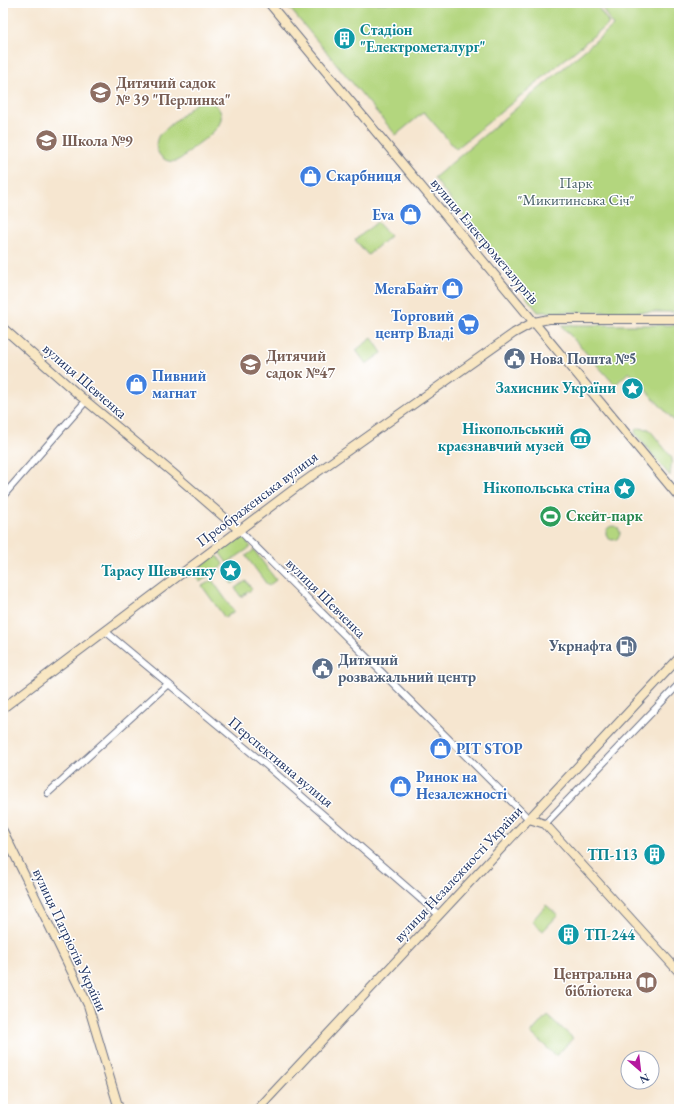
<svg xmlns="http://www.w3.org/2000/svg" width="682" height="1112" font-family="'EB Garamond',serif">
<style>
.green{fill:#b3d67e;stroke:#67826e}
.lines{fill:none;stroke-linecap:round;stroke-linejoin:round}
.street-casing{stroke:#686f86;stroke-width:8}
.secondary-casing{stroke:#686f86;stroke-width:10}
.street{stroke:#fff;stroke-width:6}
.secondary{stroke:#f9e7c3;stroke-width:8}
.labels{text-anchor:middle;stroke-width:3;stroke-linejoin:round;paint-order:stroke}
.culture-label{font-size:15px;font-weight:bold;fill:#0d838f;stroke:#fff;text-anchor:end}
.education-label{font-size:15px;font-weight:bold;fill:#785e54;stroke:#fff;text-anchor:start}
.shop-label{font-size:15px;font-weight:bold;fill:#366cbe;stroke:#fff;text-anchor:start}
.park-label{font-size:15px;fill:#496168;stroke:#fff}
.street-label{font-size:15px;fill:#1b2f5e;stroke:#fff}
.service-label{font-size:15px;font-weight:bold;fill:#4e5e75;stroke:#fff;text-anchor:start}
.leisure-label{font-size:15px;font-weight:bold;fill:#27864d;stroke:#fff;text-anchor:start}
</style>
<rect width="100%" height="100%" fill="#fff"/>
<filter id="ink" filterUnits="userSpaceOnUse"><feTurbulence type="fractalNoise" baseFrequency=".025" numOctaves="2"/><feDisplacementMap in="SourceGraphic" scale="8" xChannelSelector="R" yChannelSelector="G"/><feConvolveMatrix kernelMatrix="1 2 1 2 8 2 1 2 1" color-interpolation-filters="sRGB"/></filter>
<filter id="wash" filterUnits="userSpaceOnUse"><feTurbulence type="fractalNoise" baseFrequency=".012" numOctaves="4" result="noise"/><feDisplacementMap in="SourceGraphic" scale="16" xChannelSelector="R" yChannelSelector="G"/><feGaussianBlur stdDeviation="0.9" result="paint"/><feColorMatrix in="noise" values="0 0 0 0 0 0 0 0 0 0 0 0 0 0 0 0 0 1.4 0 .05"/><feComposite in="paint" operator="in"/></filter>
<g filter="url(#wash)">
<rect width="100%" height="100%" fill="#f6e6d0"/>
<g class="green">
<polygon points="287,3 595,3 609,23 456,149 424,112 396,135 287,5"/>
<polygon points="599,3 679,3 679,312 538,312 434,178 613,26"/>
<path d="M205 101C212 102 217 105 220 111 227 127 203 139 193 148 188 152 182 159 176 161 169 163 161 159 158 152 155 147 156 140 159 135L196 103Z"/>
<polygon points="377,222 390,236 368,255 355,240"/>
<polygon points="561,325 679,325 679,426 629,372 615,385"/>
<polygon points="372,338 382,353 366,364 356,350"/>
<polygon points="636,428 649,429 672,458 670,476 635,433"/>
<circle cx="613" cy="533" r="7"/>
<polygon points="242,536 251,547 227,563 219,552"/>
<polygon points="254,550 276,580 268,586 246,556"/>
<polygon points="216,554 224,565 200,582 195,575 195,570"/>
<polygon points="234,565 242,576 232,584 223,572 228,572 231,575 235,572 233,569"/>
<polygon points="212,580 234,611 225,618 202,586"/>
<polygon points="246,581 252,589 241,597 235,588"/>
<polygon points="546,905 558,915 543,931 532,921"/>
<polygon points="547,1015 573,1038 556,1056 531,1033"/>
</g>
</g>
<g filter="url(#ink)">
<g class="lines">
<defs>
<g id="street">
<polyline points="3,496 86,401"/>
<polyline points="239,530 529,819"/>
<polyline points="105,631 266,765 439,915"/>
<polyline points="48,793 168,684"/>
<polyline points="545,824 679,684"/>
</g>
<g id="secondary">
<polyline points="269,3 679,497"/>
<polyline points="3,328 80,396 173,473 239,530"/>
<polyline points="3,708 302,483 514,333 534,322 549,319 679,319"/>
<polyline points="529,819 545,824 679,972"/>
<polyline points="3,831 88,1005 119,1109"/>
<polyline points="258,1109 679,658"/>
</g>
</defs>
<use href="#street" class="street-casing"/>
<use href="#secondary" class="secondary-casing"/>
<use href="#street" class="street"/>
<use href="#secondary" class="secondary"/>
</g>
</g>
<defs>
<symbol id="building-disc" viewBox="-11 -11 22 22"><circle r="9.5" fill="#0f9aa8" stroke="#fff"/><path d="M-4-6H4V6H1V3H-1V6H-4ZM-2.5-4.3h1.7v1.8h-1.7ZM.8-4.3h1.7v1.8H.8ZM-2.5-1h1.7V.8h-1.7ZM.8-1h1.7V.8H.8Z" fill="#fff"/></symbol>
<symbol id="school-disc" viewBox="-11 -11 22 22"><circle r="9.5" fill="#8d6e63" stroke="#fff"/><path d="M0-5L7-2L0 1L-7-2ZM-4 1L0 2.5L4 1V4Q0 6-4 4Z" fill="#fff"/></symbol>
<symbol id="shop-disc" viewBox="-11 -11 22 22"><circle r="9.5" fill="#3f7fe0" stroke="#fff"/><path d="M-5-2.5h2.3a2.7 3.5 0 0 1 5.4 0H5L5.5 6h-11ZM-1.5-2.5h3a1.5 2.3 0 0 0-3 0Z" fill="#fff"/></symbol>
<symbol id="supermarket-disc" viewBox="-11 -11 22 22"><circle r="9.5" fill="#3f7fe0" stroke="#fff"/><path d="M-6-5.5h2.5l.6 2H6L4.5 2H-2.5L-4.4-4H-6ZM-1.5 3.2a1.3 1.3 0 1 0 .1 0ZM3 3.2a1.3 1.3 0 1 0 .1 0Z" fill="#fff"/></symbol>
<symbol id="civic-disc" viewBox="-11 -11 22 22"><circle r="9.5" fill="#5c6f8a" stroke="#fff"/><path d="M-.6-6.5H3V-4.5H.6V-3L4-1V1h2V6H-6V1h2V-1L-.6-3ZM-1.2 2.5V6h2.4V2.5Z" fill="#fff"/></symbol>
<symbol id="sight-disc" viewBox="-11 -11 22 22"><circle r="9.5" fill="#0f9aa8" stroke="#fff"/><path d="M0-6L1.8-2.2L6-1.7L2.9 1.2L3.7 5.4L0 3.3L-3.7 5.4L-2.9 1.2L-6-1.7L-1.8-2.2Z" fill="#fff"/></symbol>
<symbol id="museum-disc" viewBox="-11 -11 22 22"><circle r="9.5" fill="#0f9aa8" stroke="#fff"/><path d="M0-6L6-3V-2H-6V-3ZM-5-1h2V3h-2ZM-1-1h2V3h-2ZM3-1h2V3H3ZM-6 4H6V6H-6Z" fill="#fff"/></symbol>
<symbol id="stadium-disc" viewBox="-11 -11 22 22"><circle r="9.5" fill="#2e9e5b" stroke="#fff"/><path d="M0-5a6.5 5 0 1 0 0 10a6.5 5 0 1 0 0-10ZM-3.5-1.8h7v3.6h-7Z" fill="#fff"/></symbol>
<symbol id="fuel-disc" viewBox="-11 -11 22 22"><circle r="9.5" fill="#5c6f8a" stroke="#fff"/><path d="M-5.5-6h7V0h2V4h1.3V-2.5L3-4.5l.8-.8L6-3V5H2.5V1h-1V6h-7ZM-4.2-4.7v3.2H.2V-4.7Z" fill="#fff"/></symbol>
<symbol id="library-disc" viewBox="-11 -11 22 22"><circle r="9.5" fill="#8d6e63" stroke="#fff"/><path d="M-6-4Q-3-5.5-.7-3.5V5Q-3 3-6 4ZM6-4Q3-5.5 .7-3.5V5Q3 3 6 4Z" fill="#fff"/></symbol>
</defs>
<g fill-rule="evenodd">
<use href="#building-disc" x="332" y="26" width="25" height="25"/>
<use href="#school-disc" x="88" y="80" width="25" height="25"/>
<use href="#school-disc" x="34" y="128" width="25" height="25"/>
<use href="#shop-disc" x="298" y="164" width="25" height="25"/>
<use href="#shop-disc" x="398" y="202" width="25" height="25"/>
<use href="#shop-disc" x="440" y="276" width="25" height="25"/>
<use href="#supermarket-disc" x="456" y="312" width="25" height="25"/>
<use href="#civic-disc" x="502" y="346" width="25" height="25"/>
<use href="#school-disc" x="238" y="352" width="25" height="25"/>
<use href="#shop-disc" x="124" y="372" width="25" height="25"/>
<use href="#sight-disc" x="620" y="376" width="25" height="25"/>
<use href="#museum-disc" x="568" y="426" width="25" height="25"/>
<use href="#sight-disc" x="612" y="476" width="25" height="25"/>
<use href="#stadium-disc" x="538" y="504" width="25" height="25"/>
<use href="#sight-disc" x="218" y="558" width="25" height="25"/>
<use href="#fuel-disc" x="614" y="634" width="25" height="25"/>
<use href="#civic-disc" x="310" y="656" width="25" height="25"/>
<use href="#shop-disc" x="428" y="736" width="25" height="25"/>
<use href="#shop-disc" x="388" y="774" width="25" height="25"/>
<use href="#building-disc" x="642" y="842" width="25" height="25"/>
<use href="#building-disc" x="556" y="922" width="25" height="25"/>
<use href="#library-disc" x="634" y="970" width="25" height="25"/>
</g>
<g class="labels">
<g class="culture-label">
<text x="360" y="35" text-anchor="start">Стадіон<tspan x="360" dy="17">"Електрометалург"</tspan></text>
<text x="616" y="393">Захисник України</text>
<text x="564" y="434">Нiкопольський<tspan x="564" dy="17">краєзнавчий музей</tspan></text>
<text x="610" y="493">Нікопольська стіна</text>
<text x="216" y="576">Тарасу Шевченку</text>
<text x="638" y="860">ТП-113</text>
<text x="584" y="940" text-anchor="start">ТП-244</text>
</g>
<g class="education-label">
<text x="116" y="88">Дитячий садок<tspan x="116" dy="17">№ 39 "Перлинка"</tspan></text>
<text x="62" y="146">Школа №9</text>
<text x="266" y="361">Дитячий<tspan x="266" dy="17">садок №47</tspan></text>
<text x="632" y="979" text-anchor="end">Центральна<tspan x="632" dy="17">бібліотека</tspan></text>
</g>
<g class="shop-label">
<text x="326" y="181">Скарбниця</text>
<text x="394" y="220" text-anchor="end">Eva</text>
<text x="438" y="294" text-anchor="end">МегаБайт</text>
<text x="454" y="321" text-anchor="end">Торговий<tspan x="454" dy="17">центр Владі</tspan></text>
<text x="152" y="381">Пивний<tspan x="152" dy="17">магнат</tspan></text>
<text x="456" y="754">PIT STOP</text>
<text x="416" y="782">Ринок на<tspan x="416" dy="17">Незалежності</tspan></text>
</g>
<g class="park-label">
<text x="576" y="188">Парк<tspan x="576" dy="17">"Микитинська Січ"</tspan></text>
</g>
<g class="street-label">
<text transform="translate(485 241) rotate(50)" y="5">вулиця Електрометалургів</text>
<text transform="translate(85 381) rotate(41)" y="5">вулиця Шевченка</text>
<text transform="translate(257 499) rotate(-37)" y="5">Преображенська вулиця</text>
<text transform="translate(326 598) rotate(45)" y="5">вулиця Шевченка</text>
<text transform="translate(281 762) rotate(40)" y="5">Перспективна вулиця</text>
<text transform="translate(458 874) rotate(-47)" y="5">вулиця Незалежності України</text>
<text transform="translate(70 940) rotate(65)" y="5">вулиця Патріотів України</text>
</g>
<g class="service-label">
<text x="530" y="364">Нова Пошта №5</text>
<text x="612" y="651" text-anchor="end">Укрнафта</text>
<text x="338" y="665">Дитячий<tspan x="338" dy="17">розважальний центр</tspan></text>
</g>
<g class="leisure-label">
<text x="566" y="521">Скейт-парк</text>
</g>
</g>
<rect width="682" height="1112" fill="none" stroke="#fff" stroke-width="16"/>
<g transform="translate(640 1070) rotate(152)"><circle r="19" fill="#ffffff" stroke="#a4acbf"/>
<path d="M0-3L7 15L0 10L-7 15Z" fill="#b5179e"/>
<text y="-6" font-size="11" font-weight="bold" text-anchor="middle" fill="#1b2f5e">N</text>
</g>
</svg>
